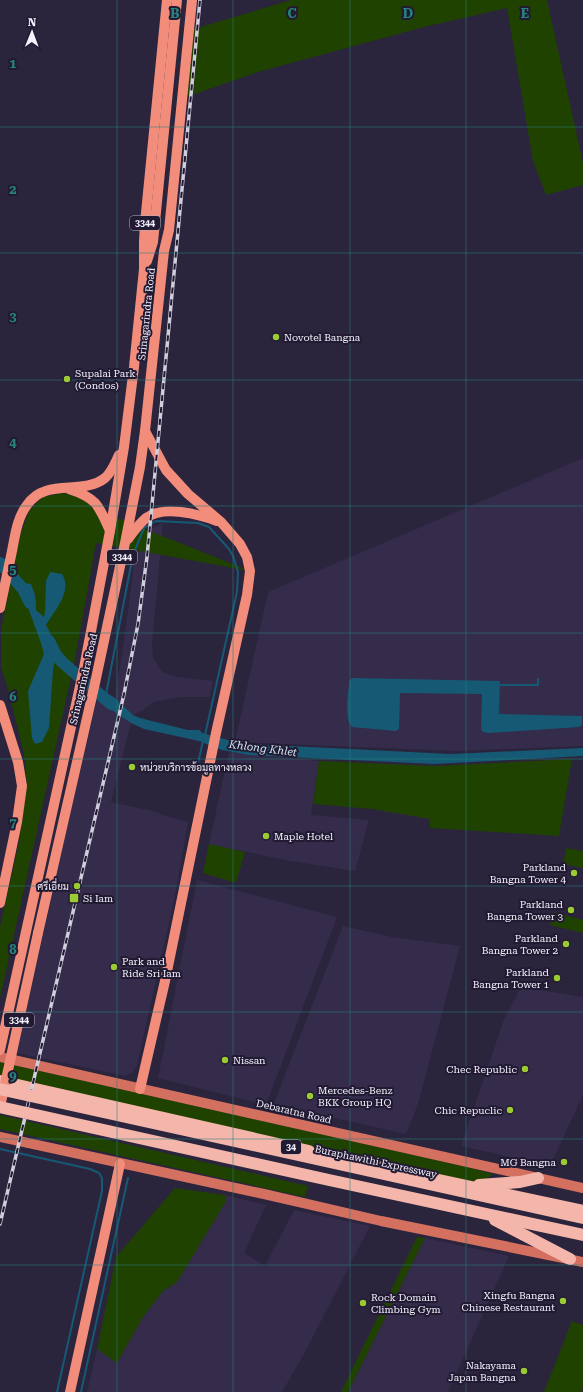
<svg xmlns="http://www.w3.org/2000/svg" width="583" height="1392" font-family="'Roboto Serif',Sarabun,serif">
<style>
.built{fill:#352b4b}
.green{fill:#204200}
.water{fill:#165974}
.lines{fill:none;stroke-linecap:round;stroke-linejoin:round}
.stream{stroke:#165974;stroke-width:2}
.river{stroke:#165974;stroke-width:12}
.secondary{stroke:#d3705f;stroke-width:10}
.primary{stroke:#f38d7b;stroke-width:10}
.highway{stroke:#f4b6aa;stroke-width:12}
.rail-casing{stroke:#d1cedb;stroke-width:3.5}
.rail{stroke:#221a33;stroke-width:2;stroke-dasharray:6;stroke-linecap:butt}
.primary-bridge{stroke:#f38d7b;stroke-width:10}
.highway-bridge{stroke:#f4b6aa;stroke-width:12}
.grid{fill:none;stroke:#26827c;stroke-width:1;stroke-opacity:0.55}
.poi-dot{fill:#9bcb33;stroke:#221a33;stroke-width:1.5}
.labels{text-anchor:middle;stroke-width:4;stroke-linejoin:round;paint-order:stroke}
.shield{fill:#221a33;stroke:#b5b1c0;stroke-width:1}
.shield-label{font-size:9px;font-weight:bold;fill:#f4f2fc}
.street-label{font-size:10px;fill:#f4f2fc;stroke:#221a33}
.poi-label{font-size:10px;fill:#f4f2fc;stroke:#221a33;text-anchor:end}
.water-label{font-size:11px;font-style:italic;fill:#cee7f4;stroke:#221a33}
.grid-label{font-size:13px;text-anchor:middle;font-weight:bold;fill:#26827c;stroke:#221a33;stroke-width:4;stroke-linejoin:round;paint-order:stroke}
</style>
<rect width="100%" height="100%" fill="#2b243d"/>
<g class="built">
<polygon points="583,458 583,746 456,751 235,742 268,592"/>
<polygon points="163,523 152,644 153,658 162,672 177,677 213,681 210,697 180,697 153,702 143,710 133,715 115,698 125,634 135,555 142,538 153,528"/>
<polygon points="97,700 131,723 111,802 157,812 160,814 188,822 174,901 137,1065 132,1073 125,1076 17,1053 68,824"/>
<polygon points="229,752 319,761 311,815 369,820 355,871 290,861 209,844"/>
<polygon points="197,880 337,917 266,1105 158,1078"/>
<polygon points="343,926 392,937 460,946 418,1104 406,1134 276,1105 274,1103"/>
<polygon points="521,987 583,997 583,1095 550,1166 461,1146 503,1022"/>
<polygon points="225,1195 266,1205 244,1253 265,1266 294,1210 370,1226 304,1354 282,1392 87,1392 97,1349 117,1362 143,1317 163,1291 177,1282 225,1203"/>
<polygon points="425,1238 509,1256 448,1392 348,1392"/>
</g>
<g class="green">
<polygon points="291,0 547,0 583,163 583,185 546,195 533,161 507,8 424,27 258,72 186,97 194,29"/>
<path d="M63 493C76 496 83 498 92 508L250 571 96 543 75 659 0 998V927L19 842 27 784 24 754 7 685 1 667V630L20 536 29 511 43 497 52 495Z"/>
<polygon points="572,759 559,836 430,828 430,819 372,809 313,804 319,761 435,766"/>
<polygon points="209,844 245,852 236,883 203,873"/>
<polygon points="566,848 583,851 583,868 563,864"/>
<polygon points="554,912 583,920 583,933 550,925"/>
<polygon points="0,1062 475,1169 493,1174 482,1182 471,1182 116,1106 0,1079"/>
<polygon points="0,1115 308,1186 305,1197 0,1129"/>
<polygon points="175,1188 225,1195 225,1203 177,1282 163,1291 143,1317 117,1363 97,1349 116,1257"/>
<polygon points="417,1237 425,1238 348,1392 341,1392"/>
<polygon points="572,1321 582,1325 583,1324 583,1387 581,1392 544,1392"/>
</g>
<g class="water">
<path d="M50 572 62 574C73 591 55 610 46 625L57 646 53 671 49 728 42 742 35 744 32 738 28 691 44 654 41 643 23 594V583L31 584 35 595 36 610 44 617 45 611 46 581Z"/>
<path d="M352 678 500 681 499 714 582 716V725L579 727 489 733 483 732 481 729 482 694 400 693 399 729 396 731 352 727C344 719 348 695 349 684V681Z"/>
<polygon points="100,689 115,698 133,715 140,718 188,730 200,730 202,733 235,742 249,744 450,754 583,748 583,756 434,764 249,755 222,750 199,741 144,729 131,723 97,700"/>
</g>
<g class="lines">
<g class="stream">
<polyline points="500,685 538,685 538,679"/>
<polyline points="106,694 133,555 144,528 156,521 198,523 209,527 229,549 233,556 238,572 237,592 205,735"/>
<polyline points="198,763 203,741"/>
<polyline points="0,1149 90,1169 99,1173 102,1178 102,1191 57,1392"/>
<polyline points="81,1392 128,1178"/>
</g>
<g class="river">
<polyline points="0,563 23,589 30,603"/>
<polyline points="49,641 56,655 62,662 111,704"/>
</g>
<g class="secondary">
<polyline points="0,1057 583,1188"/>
<polyline points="0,1137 264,1194 381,1221 583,1262"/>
</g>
<g class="primary">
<polyline points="147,261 153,242 177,0"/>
<path d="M69 489C97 498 99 506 110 531"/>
<path d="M128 539C133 532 139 524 146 518 163 505 199 514 217 521"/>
<path d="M0 608C4 589 8 570 12 551 15 536 17 518 27 505 46 477 82 496 105 478 112 472 115 463 119 455"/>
<polyline points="0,705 18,762 22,786 17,822 0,903"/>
<polyline points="38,933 95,683 125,543 140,467 145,431 164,251 169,230 192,0"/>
<polyline points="0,1050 84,668 110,531 124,447 134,367 144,269 144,242 145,223 167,0"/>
<polyline points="140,1089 165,981 216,733 247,595 250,571 247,557 240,544 221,522 188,494 166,470 145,431"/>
<polyline points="70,1392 120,1164"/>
</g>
<g class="highway">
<polyline points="0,1081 309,1151"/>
<polyline points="360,1163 583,1211"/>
<polyline points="479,1185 520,1182 538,1178"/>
<polyline points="495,1220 570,1259"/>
</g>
<defs>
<polyline id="rail" points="0,1224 124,694 138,624 147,557 200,0"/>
</defs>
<use href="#rail" class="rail-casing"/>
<use href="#rail" class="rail"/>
<polyline class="primary-bridge" points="0,1107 38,933"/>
<g class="highway-bridge">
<polyline points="0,1089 583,1218"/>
<polyline points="0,1107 329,1180 583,1235"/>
</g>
</g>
<path class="grid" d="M117 0V1392M233 0V1392M350 0V1392M466 0V1392M0 127H583M0 253H583M0 380H583M0 506H583M0 633H583M0 759H583M0 886H583M0 1012H583M0 1139H583M0 1265H583"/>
<g class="poi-dot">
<circle cx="276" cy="337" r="4"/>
<circle cx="67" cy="379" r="4"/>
<circle cx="132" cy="767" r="4"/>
<circle cx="266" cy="836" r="4"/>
<circle cx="574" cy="873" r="4"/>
<circle cx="77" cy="886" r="4"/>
<rect x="69" y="893" width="10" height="10" rx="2"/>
<circle cx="571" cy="910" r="4"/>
<circle cx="566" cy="944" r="4"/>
<circle cx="114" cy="967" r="4"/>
<circle cx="557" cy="978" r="4"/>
<circle cx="225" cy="1060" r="4"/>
<circle cx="525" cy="1069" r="4"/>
<circle cx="310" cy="1096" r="4"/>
<circle cx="510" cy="1110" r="4"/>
<circle cx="564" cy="1162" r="4"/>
<circle cx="563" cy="1301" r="4"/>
<circle cx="363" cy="1303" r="4"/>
<circle cx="524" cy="1371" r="4"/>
</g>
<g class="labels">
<g class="shield">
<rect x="130" y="216" width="30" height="14" rx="3"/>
<rect x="107" y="550" width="30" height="14" rx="3"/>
<rect x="4" y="1013" width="30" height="14" rx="3"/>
<rect x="281" y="1140" width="20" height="14" rx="3"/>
</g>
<g class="shield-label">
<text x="145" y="226">3344</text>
<text x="122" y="560">3344</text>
<text x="19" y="1023">3344</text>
<text x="291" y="1150">34</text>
</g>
<g class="street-label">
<text transform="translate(146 314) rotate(-84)" y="4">Srinagarindra Road</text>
<text transform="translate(83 679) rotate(-77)" y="4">Srinagarindra Road</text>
<text transform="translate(294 1111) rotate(13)" y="4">Debaratna Road</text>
<text transform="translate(376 1161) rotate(12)" y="4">Buraphawithi Expressway</text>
</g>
<g class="poi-label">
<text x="284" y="341" text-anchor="start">Novotel Bangna</text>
<text x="75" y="377" text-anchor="start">Supalai Park<tspan x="75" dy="12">(Condos)</tspan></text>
<text x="140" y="771" text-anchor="start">หน่วยบริการข้อมูลทางหลวง</text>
<text x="274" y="840" text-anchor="start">Maple Hotel</text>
<text x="566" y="871">Parkland<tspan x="566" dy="12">Bangna Tower 4</tspan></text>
<text x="69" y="890">ศรีเอี่ยม</text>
<text x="83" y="902" text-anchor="start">Si Iam</text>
<text x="563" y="908">Parkland<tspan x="563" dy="12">Bangna Tower 3</tspan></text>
<text x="558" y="942">Parkland<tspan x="558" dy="12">Bangna Tower 2</tspan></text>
<text x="122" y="965" text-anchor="start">Park and<tspan x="122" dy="12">Ride Sri Iam</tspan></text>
<text x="549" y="976">Parkland<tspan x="549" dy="12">Bangna Tower 1</tspan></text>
<text x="233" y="1064" text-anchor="start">Nissan</text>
<text x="517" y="1073">Chec Republic</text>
<text x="318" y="1094" text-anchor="start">Mercedes-Benz<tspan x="318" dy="12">BKK Group HQ</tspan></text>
<text x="502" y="1114">Chic Repuclic</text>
<text x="556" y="1166">MG Bangna</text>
<text x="555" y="1299">Xingfu Bangna<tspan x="555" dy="12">Chinese Restaurant</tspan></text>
<text x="371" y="1301" text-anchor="start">Rock Domain<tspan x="371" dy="12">Climbing Gym</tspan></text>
<text x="516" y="1369">Nakayama<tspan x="516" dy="12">Japan Bangna</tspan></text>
</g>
<g class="water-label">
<text transform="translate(263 748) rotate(7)" y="4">Khlong Khlet</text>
</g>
</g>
<g class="grid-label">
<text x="175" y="18">B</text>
<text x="292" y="18">C</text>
<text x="408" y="18">D</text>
<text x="525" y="18">E</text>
<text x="13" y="68">1</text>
<text x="13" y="194">2</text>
<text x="13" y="321">3</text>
<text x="13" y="447">4</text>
<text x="13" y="574">5</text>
<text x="13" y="701">6</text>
<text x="13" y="827">7</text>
<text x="13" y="954">8</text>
<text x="13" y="1080">9</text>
</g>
<g transform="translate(32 32) rotate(1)" stroke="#221a33" stroke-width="3" paint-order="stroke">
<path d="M0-3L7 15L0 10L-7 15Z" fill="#f4f2fc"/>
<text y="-6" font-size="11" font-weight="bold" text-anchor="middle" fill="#f4f2fc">N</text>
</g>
</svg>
